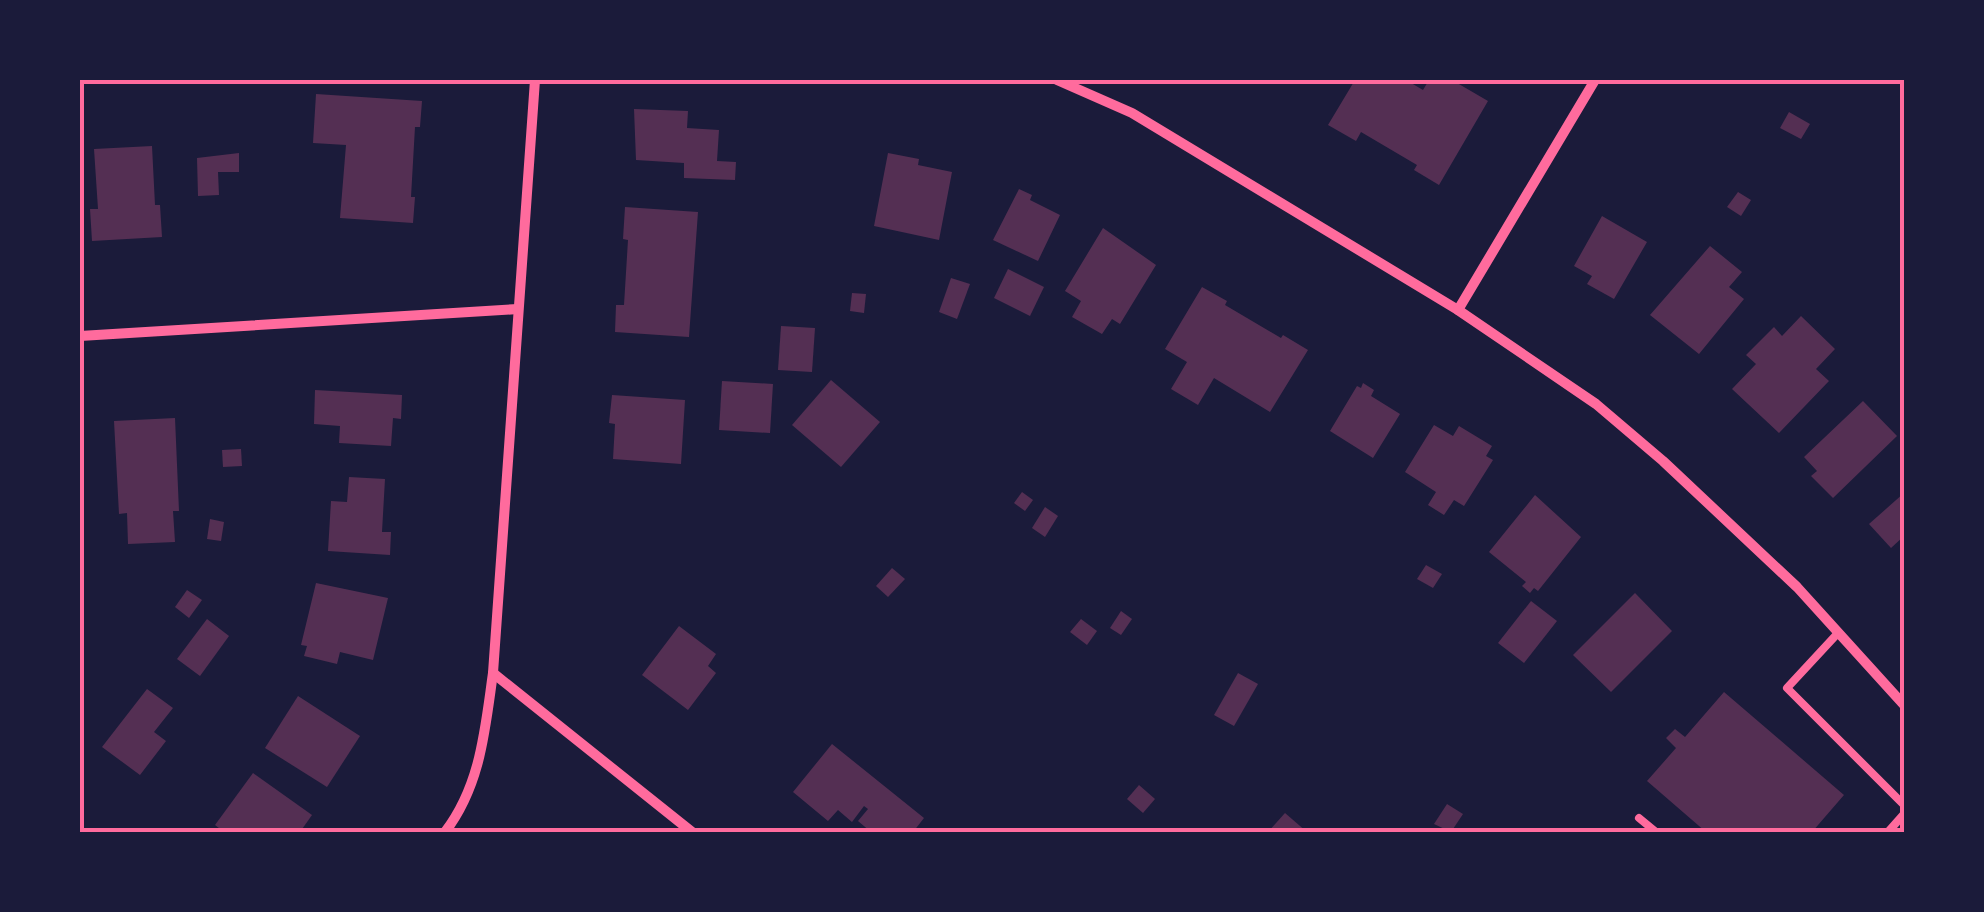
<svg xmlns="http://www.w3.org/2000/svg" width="1984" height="912" font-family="'Varela Round',sans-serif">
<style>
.building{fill:#542f53}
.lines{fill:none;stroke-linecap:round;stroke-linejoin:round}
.service{stroke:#ff6b9d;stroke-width:8}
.minor{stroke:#ff6b9d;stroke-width:10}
.neatline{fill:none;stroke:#ff6b9d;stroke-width:4}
</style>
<rect width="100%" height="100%" fill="#1b1b3a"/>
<g class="building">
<polygon points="1355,80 1406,80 1423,90 1429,80 1452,80 1488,101 1439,185 1414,170 1417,165 1361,132 1356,141 1328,125"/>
<polygon points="316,94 422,101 420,127 415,127 411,197 415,197 413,223 340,218 346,145 313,143"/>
<polygon points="634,109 688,111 687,128 719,130 717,161 736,162 735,180 684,178 684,163 636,160"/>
<polygon points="1789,112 1810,124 1801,139 1780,128"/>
<polygon points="152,146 155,205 160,205 162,237 92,241 90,209 98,209 94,149"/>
<polygon points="239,153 239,172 218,172 219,195 198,196 197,158"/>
<polygon points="888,153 919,159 918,165 952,172 939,240 874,226"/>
<polygon points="1019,189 1032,195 1030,200 1060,215 1038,261 993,240"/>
<polygon points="1738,192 1751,200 1741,216 1727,207"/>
<polygon points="625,207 698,212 689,337 615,332 616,305 624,305 628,240 623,239"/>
<polygon points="1602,216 1647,242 1614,299 1587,284 1592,276 1574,266"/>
<polygon points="1103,228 1156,265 1120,324 1112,319 1102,334 1072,317 1081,301 1065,291"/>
<polygon points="1710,246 1742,272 1729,287 1744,299 1699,354 1650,315"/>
<polygon points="1008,269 1044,287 1030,316 994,298"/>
<polygon points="951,278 970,284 957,319 939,312"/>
<polygon points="1202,287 1227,301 1225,305 1281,338 1283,335 1308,350 1270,412 1214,378 1198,405 1171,389 1187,362 1165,349"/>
<polygon points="852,293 866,294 864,313 850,311"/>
<polygon points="1801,316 1835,349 1816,369 1829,381 1779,433 1732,389 1756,364 1746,355 1774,327 1782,336"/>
<polygon points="781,326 815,328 812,372 778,370"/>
<polygon points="831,380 880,422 841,467 792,425"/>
<polygon points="722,381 773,384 770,433 719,430"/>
<polygon points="1363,383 1374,390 1371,396 1400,414 1373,458 1330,431 1357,386 1361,388"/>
<polygon points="315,390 402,395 401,419 393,418 391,446 339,443 340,426 314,424"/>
<polygon points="612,395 685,400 681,464 613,459 615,424 609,423"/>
<polygon points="1863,401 1897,436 1833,498 1811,476 1817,471 1804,457"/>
<polygon points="175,418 179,511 173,511 175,542 128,544 127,513 119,514 114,421"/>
<polygon points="1434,425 1453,436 1459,426 1492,446 1486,456 1493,460 1464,506 1454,500 1444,515 1428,505 1436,492 1405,472"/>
<polygon points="241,449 242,466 223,467 222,450"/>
<polygon points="349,477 385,479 382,532 391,532 390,555 328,551 331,501 347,502"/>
<polygon points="1022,492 1033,500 1025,511 1014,503"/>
<polygon points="1904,493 1904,536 1891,548 1869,524"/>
<polygon points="1535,495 1581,537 1538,591 1534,588 1530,593 1522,586 1526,582 1489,552"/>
<polygon points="1045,507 1058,516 1045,537 1032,528"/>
<polygon points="210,519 224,522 221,541 207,539"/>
<polygon points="1426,565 1442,574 1433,588 1417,579"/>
<polygon points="892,568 905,579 888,597 876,586"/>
<polygon points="316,583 388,598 373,660 340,652 337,664 304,656 307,646 301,645"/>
<polygon points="187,590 202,600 189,618 175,607"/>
<polygon points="1635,593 1672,631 1611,692 1573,655"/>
<polygon points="1531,601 1557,621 1524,663 1498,643"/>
<polygon points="1121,611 1132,619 1121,635 1110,628"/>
<polygon points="207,619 229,636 200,676 177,659"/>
<polygon points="1081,619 1097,631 1087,645 1070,632"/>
<polygon points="679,626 716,654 708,666 716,673 688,710 642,675"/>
<polygon points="1238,673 1258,684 1234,726 1214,715"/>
<polygon points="147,689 173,708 154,732 166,741 140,775 102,747"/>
<polygon points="1724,692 1844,795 1812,832 1706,832 1647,781 1676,748 1666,738 1675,729 1685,737"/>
<polygon points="298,696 360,736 327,787 265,748"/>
<polygon points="832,744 924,818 913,832 871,832 858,821 868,809 864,806 852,822 838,810 828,821 793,792"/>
<polygon points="253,773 312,815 300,832 224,832 215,825"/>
<polygon points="1139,785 1155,799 1143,813 1127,799"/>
<polygon points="1447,804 1463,814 1451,832 1434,824"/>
<polygon points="1285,813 1307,832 1268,832"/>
</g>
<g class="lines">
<g class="service">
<polyline points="1838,633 1787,688 1904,805"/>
<polyline points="1639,818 1656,832"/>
<polyline points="1888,832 1904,814"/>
</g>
<g class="minor">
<polyline points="1057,80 1132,113 1458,310 1596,404 1663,461 1797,587 1904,705"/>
<polyline points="1458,310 1595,80"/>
<polyline points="80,336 518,309"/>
<polyline points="493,673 692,832"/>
<path d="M445 832C481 785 485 729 493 673L535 80"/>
</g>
</g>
<rect width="1984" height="912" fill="none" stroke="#1b1b3a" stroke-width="165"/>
<rect x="82" y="82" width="1820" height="748" class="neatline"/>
</svg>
